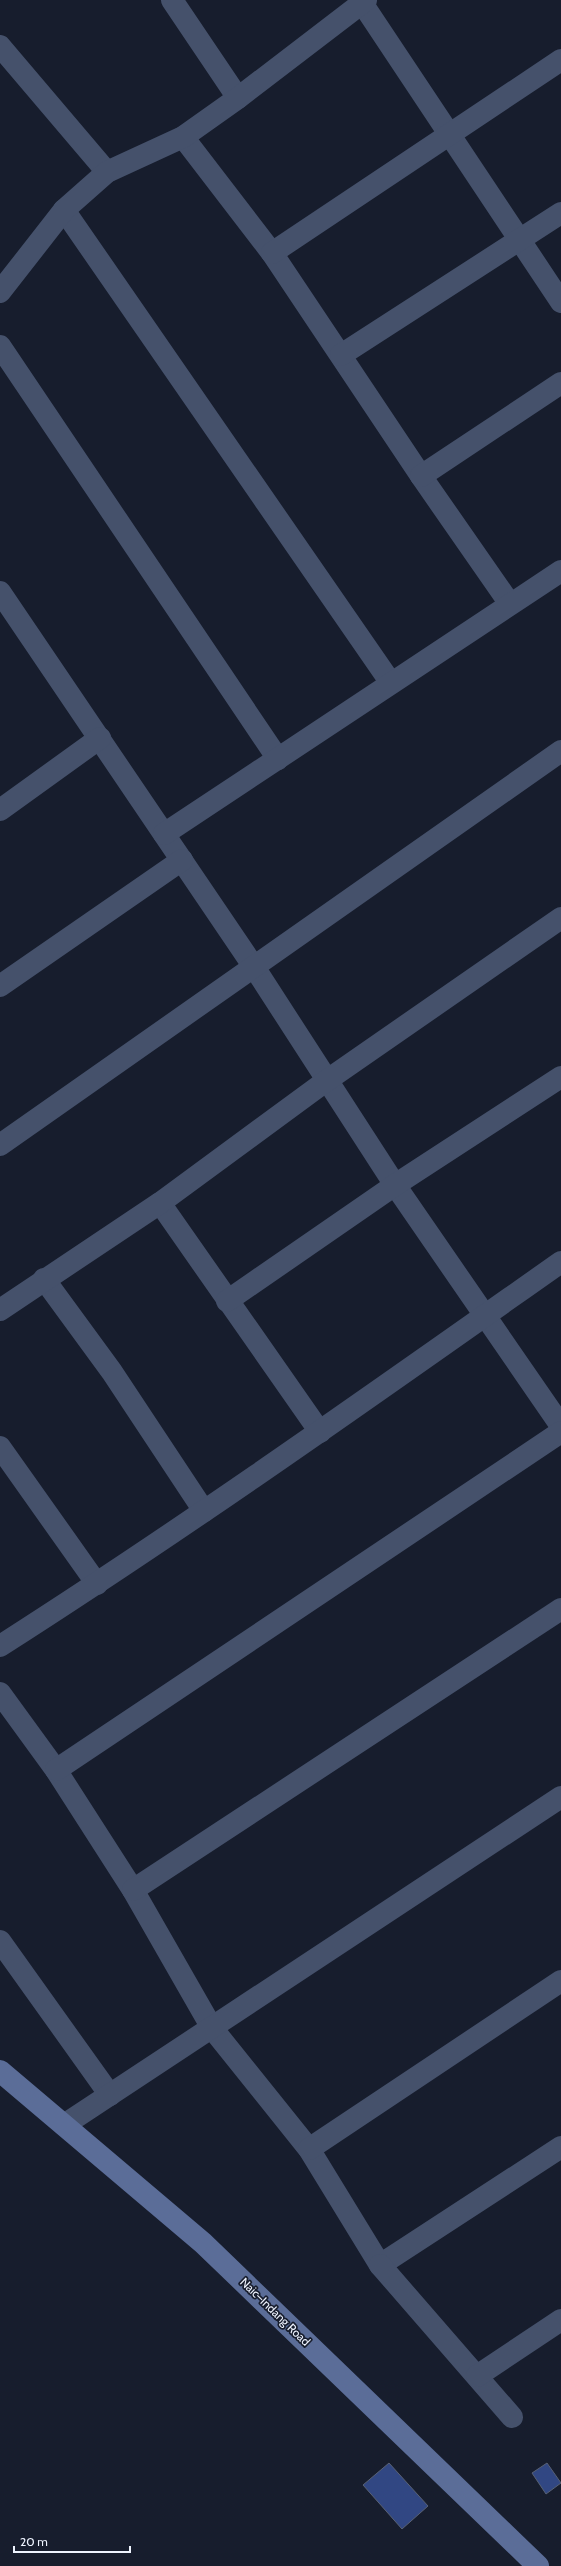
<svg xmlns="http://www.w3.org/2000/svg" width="561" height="2566" font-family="Cabin,sans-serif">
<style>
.building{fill:#314783;stroke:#586174}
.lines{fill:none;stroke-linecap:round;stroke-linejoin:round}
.street{stroke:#45516b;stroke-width:22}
.secondary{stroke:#5b6d98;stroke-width:22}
.labels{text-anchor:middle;stroke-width:3.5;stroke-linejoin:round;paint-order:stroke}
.street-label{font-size:12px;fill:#eef3fe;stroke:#171d2d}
</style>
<rect width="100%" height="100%" fill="#171d2d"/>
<g class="building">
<polygon points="389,2463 428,2506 402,2529 363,2485"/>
<polygon points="547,2463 561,2483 546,2494 532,2473"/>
</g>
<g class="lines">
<g class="street">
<polyline points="172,0 238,98"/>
<polyline points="360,0 561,302"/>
<polyline points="0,46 107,172"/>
<polyline points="183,137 272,253 421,476 510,604"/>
<polyline points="64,210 391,683"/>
<polyline points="272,253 561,60"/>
<polyline points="0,292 64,210 107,172 183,137 238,98 366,0"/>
<polyline points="0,346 278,759"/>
<polyline points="341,355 561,213"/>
<polyline points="421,476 561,383"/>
<polyline points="0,592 254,967 395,1185 561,1426"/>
<polyline points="0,810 100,738"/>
<polyline points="164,834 561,571"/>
<polyline points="0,986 182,860"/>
<polyline points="0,1145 561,751"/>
<polyline points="160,1203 320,1432"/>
<polyline points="44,1279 112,1372 204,1511"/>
<polyline points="227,1301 395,1185 561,1077"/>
<polyline points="0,1310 160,1203 326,1081 561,918"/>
<polyline points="0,1447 97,1584"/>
<path d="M0 1646C191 1524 375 1393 561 1262"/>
<polyline points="0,1693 56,1770 133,1890 212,2028 309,2149 380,2265 561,2147"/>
<polyline points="56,1770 561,1432"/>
<polyline points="133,1890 561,1609"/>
<polyline points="0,1941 110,2095"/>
<polyline points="64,2125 561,1797"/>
<polyline points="309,2149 561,1981"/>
<polyline points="380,2265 512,2417"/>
<polyline points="477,2376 561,2320"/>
</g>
<polyline class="secondary" points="0,2071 203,2243 538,2566"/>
</g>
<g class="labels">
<g class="street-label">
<text transform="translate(275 2312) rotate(44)" y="4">Naic–Indang Road</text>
</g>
</g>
<path d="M14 2546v6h116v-6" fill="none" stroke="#eef3fe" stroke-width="2"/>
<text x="20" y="2546" font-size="12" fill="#eef3fe" stroke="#171d2d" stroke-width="3" paint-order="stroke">20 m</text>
</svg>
